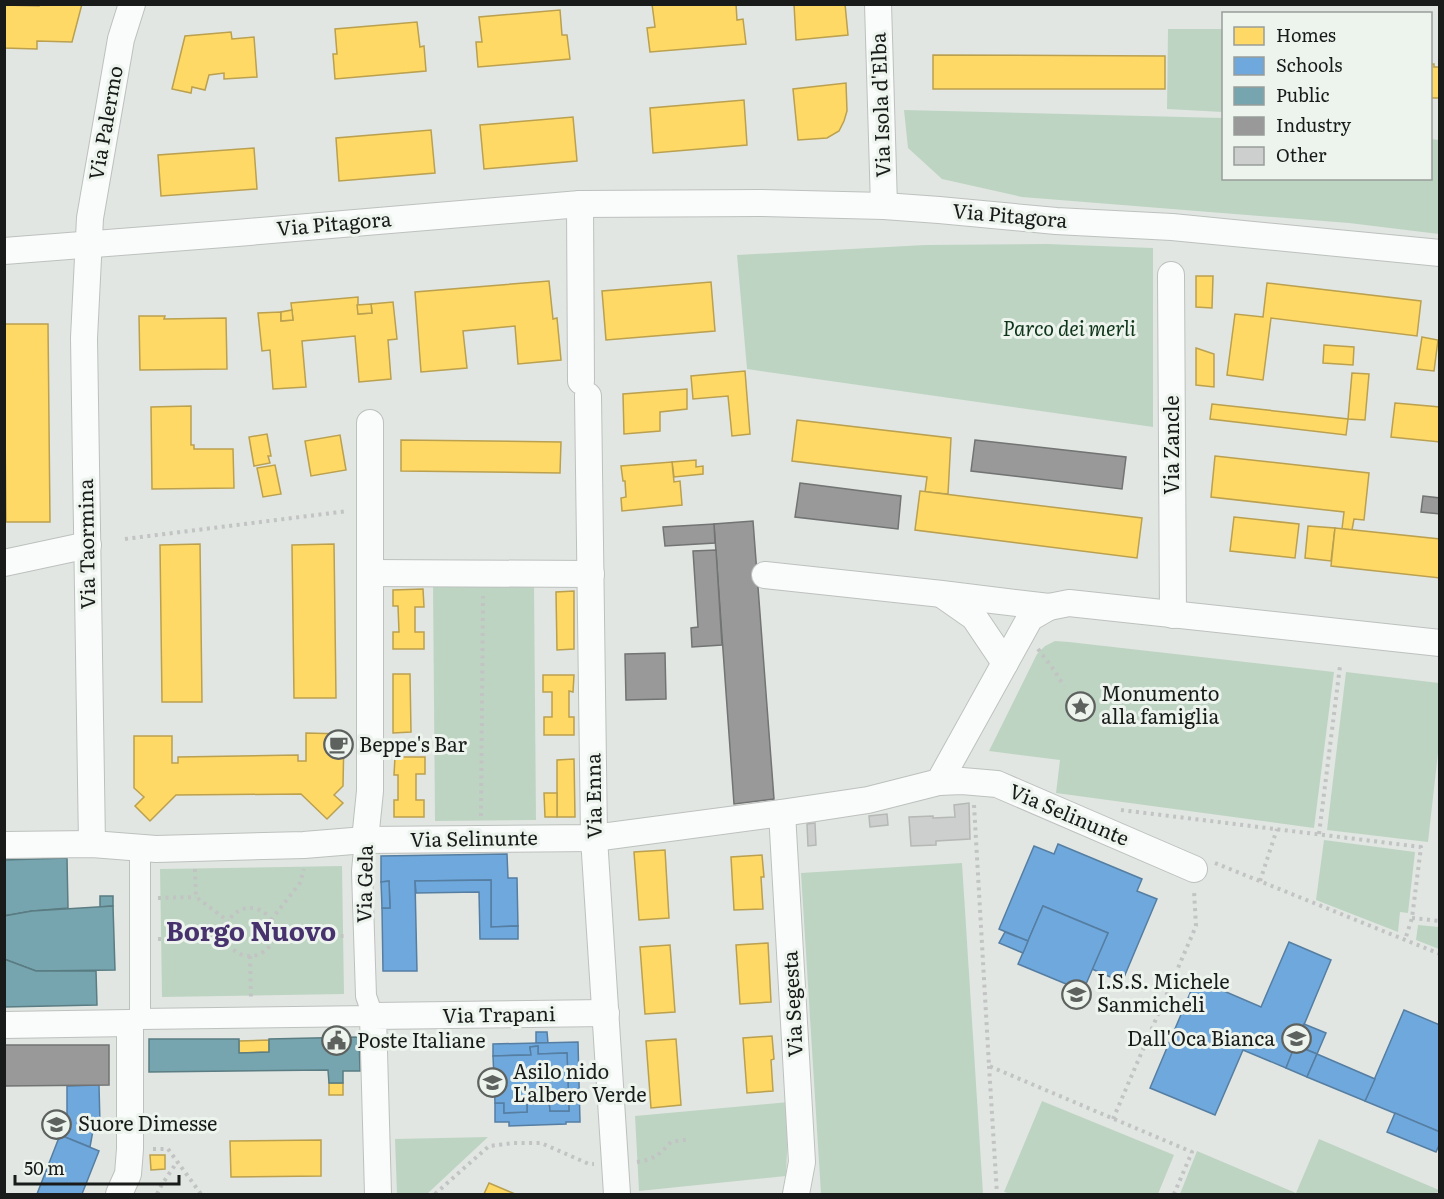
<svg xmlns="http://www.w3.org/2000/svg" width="1444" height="1199" font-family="Literata,serif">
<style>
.green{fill:#bed4c2}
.homes{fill:#ffd966;stroke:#baa04f;stroke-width:1.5}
.schools{fill:#6fa8dc;stroke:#557ea2;stroke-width:1.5}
.public{fill:#76a5af;stroke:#5a7c82;stroke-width:1.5}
.industry{fill:#999;stroke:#727373;stroke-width:1.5}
.building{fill:#cccfcd;stroke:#b5b8b5;stroke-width:1.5}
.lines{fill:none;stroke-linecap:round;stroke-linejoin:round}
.pedestrian-casing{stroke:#bdc1be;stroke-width:22}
.minor-casing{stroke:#bdc1be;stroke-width:28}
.path{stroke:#c2c3c3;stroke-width:4;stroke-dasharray:3 4.5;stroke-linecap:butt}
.pedestrian{stroke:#fafbfb;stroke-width:20}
.minor{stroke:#fafbfb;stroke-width:26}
.labels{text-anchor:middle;stroke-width:6;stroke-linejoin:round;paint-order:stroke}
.street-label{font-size:20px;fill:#181b19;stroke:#edf4ee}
.park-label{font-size:20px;font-style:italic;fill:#0d3318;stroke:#edf4ee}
.poi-label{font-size:20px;fill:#181b19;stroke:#edf4ee;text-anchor:start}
.district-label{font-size:26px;font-weight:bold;fill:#47326e;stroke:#edf4ee}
</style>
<rect width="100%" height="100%" fill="#e1e6e2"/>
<g class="green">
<polygon points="1168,29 1223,29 1223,112 1167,109"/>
<polygon points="904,110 1223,118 1224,178 1430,178 1431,139 1439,140 1439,234 1349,223 1022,197 942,179 908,148"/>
<polygon points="1047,244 1153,248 1153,427 747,369 737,255 925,245"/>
<polygon points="534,583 536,820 435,821 433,585"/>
<polygon points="1055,641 1069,642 1334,672 1314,828 1056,793 1060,760 989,751 1037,654 1045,646"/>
<polygon points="1346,672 1439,683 1439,744 1428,842 1327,830"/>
<polygon points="1324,840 1415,852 1408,913 1400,912 1398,932 1316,900"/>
<polygon points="962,863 983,1194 821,1194 801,873"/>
<polygon points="342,866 344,994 162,997 160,869"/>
<polygon points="1418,925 1439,927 1439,949 1416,940"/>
<polygon points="1042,1101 1174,1155 1158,1194 1011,1194 1004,1192"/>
<polygon points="789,1102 786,1176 639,1191 635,1116"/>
<polygon points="488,1137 427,1194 397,1194 395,1139"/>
<polygon points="1319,1139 1439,1190 1439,1192 1430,1194 1180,1194 1197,1151 1296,1193"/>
</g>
<g class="homes">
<polygon points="39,4 82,4 72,42 37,41 37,49 4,48 4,5 39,6"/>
<polygon points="652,4 736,4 737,20 743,19 746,44 650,52 647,28 655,27"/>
<polygon points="794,4 845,4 848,35 796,40"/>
<polygon points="560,10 562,35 567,35 570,59 478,67 476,42 482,42 479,17"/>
<polygon points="417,22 420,47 424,46 426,71 335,79 333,54 337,54 335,29"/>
<polygon points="231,32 232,39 254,37 257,77 224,79 224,73 209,75 205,90 192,87 191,93 172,89 185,36"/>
<polygon points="933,55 1165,56 1165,89 933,89"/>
<polygon points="1430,64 1434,64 1434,67 1440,67 1440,98 1430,98"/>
<polygon points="846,83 847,111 844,121 839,131 827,138 798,140 793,89"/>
<polygon points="744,100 747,145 653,153 650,108"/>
<polygon points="573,117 577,161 484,169 480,125"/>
<polygon points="431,130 435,173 339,181 336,138"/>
<polygon points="254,148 257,189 161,196 158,155"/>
<polygon points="1196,276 1213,276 1212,308 1196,307"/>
<polygon points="549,281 553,319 557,318 561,360 518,364 515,326 463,331 467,368 421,372 415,292"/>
<polygon points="711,282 715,331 606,340 602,291"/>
<polygon points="1267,283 1421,301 1417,336 1271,318 1263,380 1227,375 1235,314 1263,317"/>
<polygon points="358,297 358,314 372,313 371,304 393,302 397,339 388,340 391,379 359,382 355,336 302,341 306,387 273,389 270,350 262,351 258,313 281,312 281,321 293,320 291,303"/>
<polygon points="371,304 372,313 358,314 357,305"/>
<polygon points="292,310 293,320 281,321 281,312"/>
<polygon points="139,316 165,316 164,319 226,318 227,369 140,370"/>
<polygon points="4,324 48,324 50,522 6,522"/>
<polygon points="1422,337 1438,340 1434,371 1417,369"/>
<polygon points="1324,345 1354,347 1353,365 1323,363"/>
<polygon points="1196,348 1214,354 1214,387 1196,385"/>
<polygon points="745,371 750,434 732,436 728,396 693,399 691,376"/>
<polygon points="1352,373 1369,374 1365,420 1348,419"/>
<polygon points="687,389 687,409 660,412 660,431 624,434 623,394"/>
<polygon points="1395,403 1440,407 1440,442 1391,437"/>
<polygon points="1212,404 1348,419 1346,435 1210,419"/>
<polygon points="191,406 191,445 194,445 194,449 233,449 234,488 152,489 151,407"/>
<polygon points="797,420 951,438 948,494 925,492 927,477 792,461"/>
<polygon points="267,434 271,456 268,456 270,463 254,466 249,437"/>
<polygon points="340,435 346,470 311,476 305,441"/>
<polygon points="401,440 561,442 560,473 401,471"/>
<polygon points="1215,456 1369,473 1364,520 1354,519 1352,530 1342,529 1344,512 1211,497"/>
<polygon points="696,460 696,467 703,466 703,474 674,477 672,462"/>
<polygon points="672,462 674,482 680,481 682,505 622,511 621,498 626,497 625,481 623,481 621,466"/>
<polygon points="275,465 281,494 263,497 257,468"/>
<polygon points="920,491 1142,518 1137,558 915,530"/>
<polygon points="1234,517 1299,524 1295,558 1230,551"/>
<polygon points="1308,526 1335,528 1331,561 1305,558"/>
<polygon points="1335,528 1440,539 1440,578 1331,566"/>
<polygon points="200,544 202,702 162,702 160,545"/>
<polygon points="334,544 336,698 294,698 292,545"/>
<polygon points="423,589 424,607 415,607 415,632 424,632 424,649 393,649 393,632 399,632 398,606 393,606 393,590"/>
<polygon points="574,591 574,649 557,650 556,592"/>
<polygon points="393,674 410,674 411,732 393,733"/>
<polygon points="543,675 574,675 573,692 569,691 569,717 574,717 574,735 544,735 544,717 552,717 552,692 543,692"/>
<polygon points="306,733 344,734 343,786 334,795 343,803 327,819 301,794 176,795 150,821 135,806 144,797 134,788 134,736 172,736 172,763 178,763 178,757 298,755 298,761 306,761"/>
<polygon points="395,757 425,757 425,774 416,774 416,800 424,800 424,817 394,817 394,800 398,800 398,775 394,775"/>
<polygon points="574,759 575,817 557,817 557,760"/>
<polygon points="544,793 557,793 557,817 545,817"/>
<polygon points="665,850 669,918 639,920 634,852"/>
<polygon points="762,855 764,877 761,877 763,909 734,910 731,857"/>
<polygon points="768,943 771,1002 740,1004 736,945"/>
<polygon points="670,945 675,1012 645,1014 640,947"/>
<polygon points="772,1036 774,1059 771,1060 773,1091 747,1093 743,1038"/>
<polygon points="676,1039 681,1105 651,1108 646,1041"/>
<polygon points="269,1040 269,1052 239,1053 239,1041"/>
<rect x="329" y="1083" width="14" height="12"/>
<polygon points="321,1140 321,1176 231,1177 230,1141"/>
<polygon points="150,1155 165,1155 165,1169 151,1170"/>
<polygon points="489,1183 515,1194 484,1194"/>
</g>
<g class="schools">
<polygon points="1058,844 1142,879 1137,891 1157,899 1122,982 1092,969 1108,933 1043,906 1028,941 999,929 1034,846 1054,854"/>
<polygon points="507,854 508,878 517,878 518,926 491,927 491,880 415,881 417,971 383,971 382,908 390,908 389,881 381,882 381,856"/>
<polygon points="491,880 491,927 518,926 518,939 480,939 479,892 416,893 415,881"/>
<polygon points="389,881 390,908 382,908 381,882"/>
<polygon points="1043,906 1108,933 1083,991 1018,964"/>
<polygon points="1005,932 1028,941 1023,953 999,943"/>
<polygon points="1289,942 1331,960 1286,1068 1243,1050 1215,1115 1150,1088 1196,979 1261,1007"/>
<polygon points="1404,1010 1440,1025 1440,1132 1365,1101"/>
<polygon points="1304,1024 1326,1033 1317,1054 1295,1045"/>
<polygon points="536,1032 547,1032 548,1043 536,1043"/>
<polygon points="578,1042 580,1122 566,1122 566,1124 509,1126 509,1122 495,1122 495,1103 504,1103 504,1113 527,1112 527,1100 549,1099 550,1111 569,1111 567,1053 538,1054 538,1046 530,1047 531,1055 493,1056 493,1044"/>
<polygon points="1295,1045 1317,1054 1307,1077 1286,1068"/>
<polygon points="538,1046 538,1054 567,1053 569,1111 550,1111 549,1099 527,1100 527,1112 504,1113 504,1103 495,1103 493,1056 531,1055 530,1047"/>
<polygon points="1317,1054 1375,1079 1365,1101 1307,1077"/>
<polygon points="99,1085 100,1125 94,1125 90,1147 65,1137 67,1128 67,1086"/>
<polygon points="1395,1113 1440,1132 1440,1143 1436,1152 1387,1132"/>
<polygon points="60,1135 99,1151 82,1194 37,1194"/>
</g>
<g class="public">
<polygon points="67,858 68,908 32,911 4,916 4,860"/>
<polygon points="100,896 113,896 113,906 100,907"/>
<polygon points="113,906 115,970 36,971 4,959 4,916 32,911"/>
<polygon points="4,959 36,971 96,971 97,1005 4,1007"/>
<polygon points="359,1037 360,1071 343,1071 343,1083 329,1083 328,1070 149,1072 149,1039 239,1039 239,1053 269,1052 269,1039"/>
</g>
<g class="industry">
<polygon points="975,440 1126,457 1122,489 971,471"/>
<polygon points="800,483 901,496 898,529 795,517"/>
<polygon points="1423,496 1440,498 1440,514 1421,512"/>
<polygon points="753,521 774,799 734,804 714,524"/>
<polygon points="714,524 715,543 665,546 663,527"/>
<polygon points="716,550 722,645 692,647 691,628 698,627 693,551"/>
<polygon points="665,653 666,699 626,700 625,654"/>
<polygon points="4,1045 109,1045 109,1085 4,1086"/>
</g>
<g class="building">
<polygon points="969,803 970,839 936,841 936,845 911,846 909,817 933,816 933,818 955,817 954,805"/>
<polygon points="887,814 888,825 870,827 869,816"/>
<polygon points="815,823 816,845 808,846 807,824"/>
</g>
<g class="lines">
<defs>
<g id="pedestrian">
<polyline points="140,1019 140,849"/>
<polyline points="130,1023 140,1019 373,1016 366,996 362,871 365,840"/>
</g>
<g id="minor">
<polyline points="878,4 884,206"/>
<polyline points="580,204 581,381"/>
<polyline points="4,251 237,233 580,204 761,203 884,206 939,210 1056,221 1172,227 1440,253"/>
<polyline points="1171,275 1173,615"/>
<polyline points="588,396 594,838 617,1194"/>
<polyline points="4,563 88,545"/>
<polyline points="370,573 591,574"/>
<polyline points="765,575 942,594 1049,607 1069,603 1440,643"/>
<polyline points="944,596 974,617 1005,663"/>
<polyline points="939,782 962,781 997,784 1194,869"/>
<polyline points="782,813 802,1162 796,1194"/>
<polyline points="365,840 370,791 370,423"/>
<polyline points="92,844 84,338 90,218 121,39 132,4"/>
<polyline points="4,845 92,844 156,849 304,845 365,840 594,838 782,813 868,800 939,782 1030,618 1049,607"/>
<polyline points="4,1025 130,1023 130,1149 128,1174 119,1194"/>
<polyline points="378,1194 373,1016 606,1013"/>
</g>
</defs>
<use href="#pedestrian" class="pedestrian-casing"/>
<use href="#minor" class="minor-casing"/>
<g class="path">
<polyline points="125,539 348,511"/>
<polyline points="1038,649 1054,670 1064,686"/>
<polyline points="974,805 989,1066 1192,1152 1174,1194"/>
<polyline points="1121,810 1421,847 1412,918 1405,940"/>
<polyline points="481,816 483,596"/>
<polyline points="1319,834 1340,666"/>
<polyline points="1215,863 1440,954"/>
<polyline points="195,869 196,897 228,921"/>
<polyline points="1260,881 1277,829"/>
<polyline points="158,898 196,897"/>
<circle cx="250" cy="932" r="24"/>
<polyline points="1412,918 1440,921"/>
<polyline points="271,920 300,883 304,869"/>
<polyline points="273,937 345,936"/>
<polyline points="158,939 227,937"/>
<polyline points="250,956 251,999"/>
<polyline points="989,1066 997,1194"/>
<polyline points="1113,1119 1196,926 1194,891"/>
<polyline points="153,1149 168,1149 201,1194"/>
<path d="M637 1162C655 1159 659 1155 671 1142L690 1139"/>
<polyline points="157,1194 161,1186 177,1162"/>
<polyline points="435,1194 489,1146 514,1143 541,1143 589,1164 594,1164"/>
</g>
<use href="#pedestrian" class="pedestrian"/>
<use href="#minor" class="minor"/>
</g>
<defs>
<symbol id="sight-ring" viewBox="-11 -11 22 22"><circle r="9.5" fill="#edf4ee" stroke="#5e625f" stroke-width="1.5"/><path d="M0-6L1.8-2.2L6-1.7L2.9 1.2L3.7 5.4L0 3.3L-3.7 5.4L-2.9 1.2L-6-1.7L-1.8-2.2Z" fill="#5e625f"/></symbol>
<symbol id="cafe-ring" viewBox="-11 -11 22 22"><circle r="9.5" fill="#edf4ee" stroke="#5e625f" stroke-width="1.5"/><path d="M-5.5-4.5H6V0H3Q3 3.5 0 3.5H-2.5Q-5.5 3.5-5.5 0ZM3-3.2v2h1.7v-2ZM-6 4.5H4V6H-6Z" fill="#5e625f"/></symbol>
<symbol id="school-ring" viewBox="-11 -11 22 22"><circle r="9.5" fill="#edf4ee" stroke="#5e625f" stroke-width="1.5"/><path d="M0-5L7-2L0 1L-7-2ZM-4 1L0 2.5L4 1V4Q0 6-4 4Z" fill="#5e625f"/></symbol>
<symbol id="civic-ring" viewBox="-11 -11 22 22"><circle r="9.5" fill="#edf4ee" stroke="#5e625f" stroke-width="1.5"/><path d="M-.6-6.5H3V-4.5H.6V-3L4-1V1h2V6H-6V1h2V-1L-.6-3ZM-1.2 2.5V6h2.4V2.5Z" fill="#5e625f"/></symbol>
</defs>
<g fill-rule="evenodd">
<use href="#sight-ring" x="1064" y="690" width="33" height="33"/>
<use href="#cafe-ring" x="322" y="728" width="33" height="33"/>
<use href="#school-ring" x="1060" y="978" width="33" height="33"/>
<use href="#school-ring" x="1280" y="1022" width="33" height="33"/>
<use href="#civic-ring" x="320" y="1024" width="33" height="33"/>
<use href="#school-ring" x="476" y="1066" width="33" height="33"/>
<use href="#school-ring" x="40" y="1108" width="33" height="33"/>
</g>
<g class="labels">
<g class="street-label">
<text transform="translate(881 105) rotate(-92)" y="7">Via Isola d'Elba</text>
<text transform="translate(106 123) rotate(-80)" y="7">Via Palermo</text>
<text transform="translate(1010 216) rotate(5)" y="7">Via Pitagora</text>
<text transform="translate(334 224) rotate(-5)" y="7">Via Pitagora</text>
<text transform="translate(1172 445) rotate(-90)" y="7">Via Zancle</text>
<text transform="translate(87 544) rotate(-91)" y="7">Via Taormina</text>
<text transform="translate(594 796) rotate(-91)" y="7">Via Enna</text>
<text transform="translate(1069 815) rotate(23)" y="7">Via Selinunte</text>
<text transform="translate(474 839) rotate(-1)" y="7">Via Selinunte</text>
<text transform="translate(365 884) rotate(-89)" y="7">Via Gela</text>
<text transform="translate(793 1004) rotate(-93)" y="7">Via Segesta</text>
<text transform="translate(499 1015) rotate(-1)" y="7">Via Trapani</text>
</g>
<g class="park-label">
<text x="1069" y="336">Parco dei merli</text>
</g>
<g class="poi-label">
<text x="1101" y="701">Monumento<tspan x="1101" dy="23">alla famiglia</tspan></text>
<text x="359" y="752">Beppe's Bar</text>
<text x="1097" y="989">I.S.S. Michele<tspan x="1097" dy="23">Sanmicheli</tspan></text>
<text x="1275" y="1046" text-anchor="end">Dall'Oca Bianca</text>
<text x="357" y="1048">Poste Italiane</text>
<text x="513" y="1079">Asilo nido<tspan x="513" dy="23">L'albero Verde</tspan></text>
<text x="78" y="1131">Suore Dimesse</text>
</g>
<g class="district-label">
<text x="251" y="941">Borgo Nuovo</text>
</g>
</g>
<rect width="1444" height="1199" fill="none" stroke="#181b19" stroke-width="12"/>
<rect x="1222" y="12" width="210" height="168" fill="#edf4ee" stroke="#989d99" stroke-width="1.5"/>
<rect x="1234" y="27" width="30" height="18" fill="#ffd966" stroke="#989d99" stroke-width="1.5"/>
<text x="1276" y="42" font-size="18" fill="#181b19">Homes</text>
<rect x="1234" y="57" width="30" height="18" fill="#6fa8dc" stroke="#989d99" stroke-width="1.5"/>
<text x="1276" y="72" font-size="18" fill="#181b19">Schools</text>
<rect x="1234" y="87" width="30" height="18" fill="#76a5af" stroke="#989d99" stroke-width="1.5"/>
<text x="1276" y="102" font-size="18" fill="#181b19">Public</text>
<rect x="1234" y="117" width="30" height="18" fill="#999999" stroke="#989d99" stroke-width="1.5"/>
<text x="1276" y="132" font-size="18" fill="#181b19">Industry</text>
<rect x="1234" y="147" width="30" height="18" fill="#cccfcd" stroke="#989d99" stroke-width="1.5"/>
<text x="1276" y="162" font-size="18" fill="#181b19">Other</text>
<path d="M15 1175v9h164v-9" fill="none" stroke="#181b19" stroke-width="3"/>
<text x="24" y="1175" font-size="18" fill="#181b19" stroke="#edf4ee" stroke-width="4.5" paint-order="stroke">50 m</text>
</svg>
